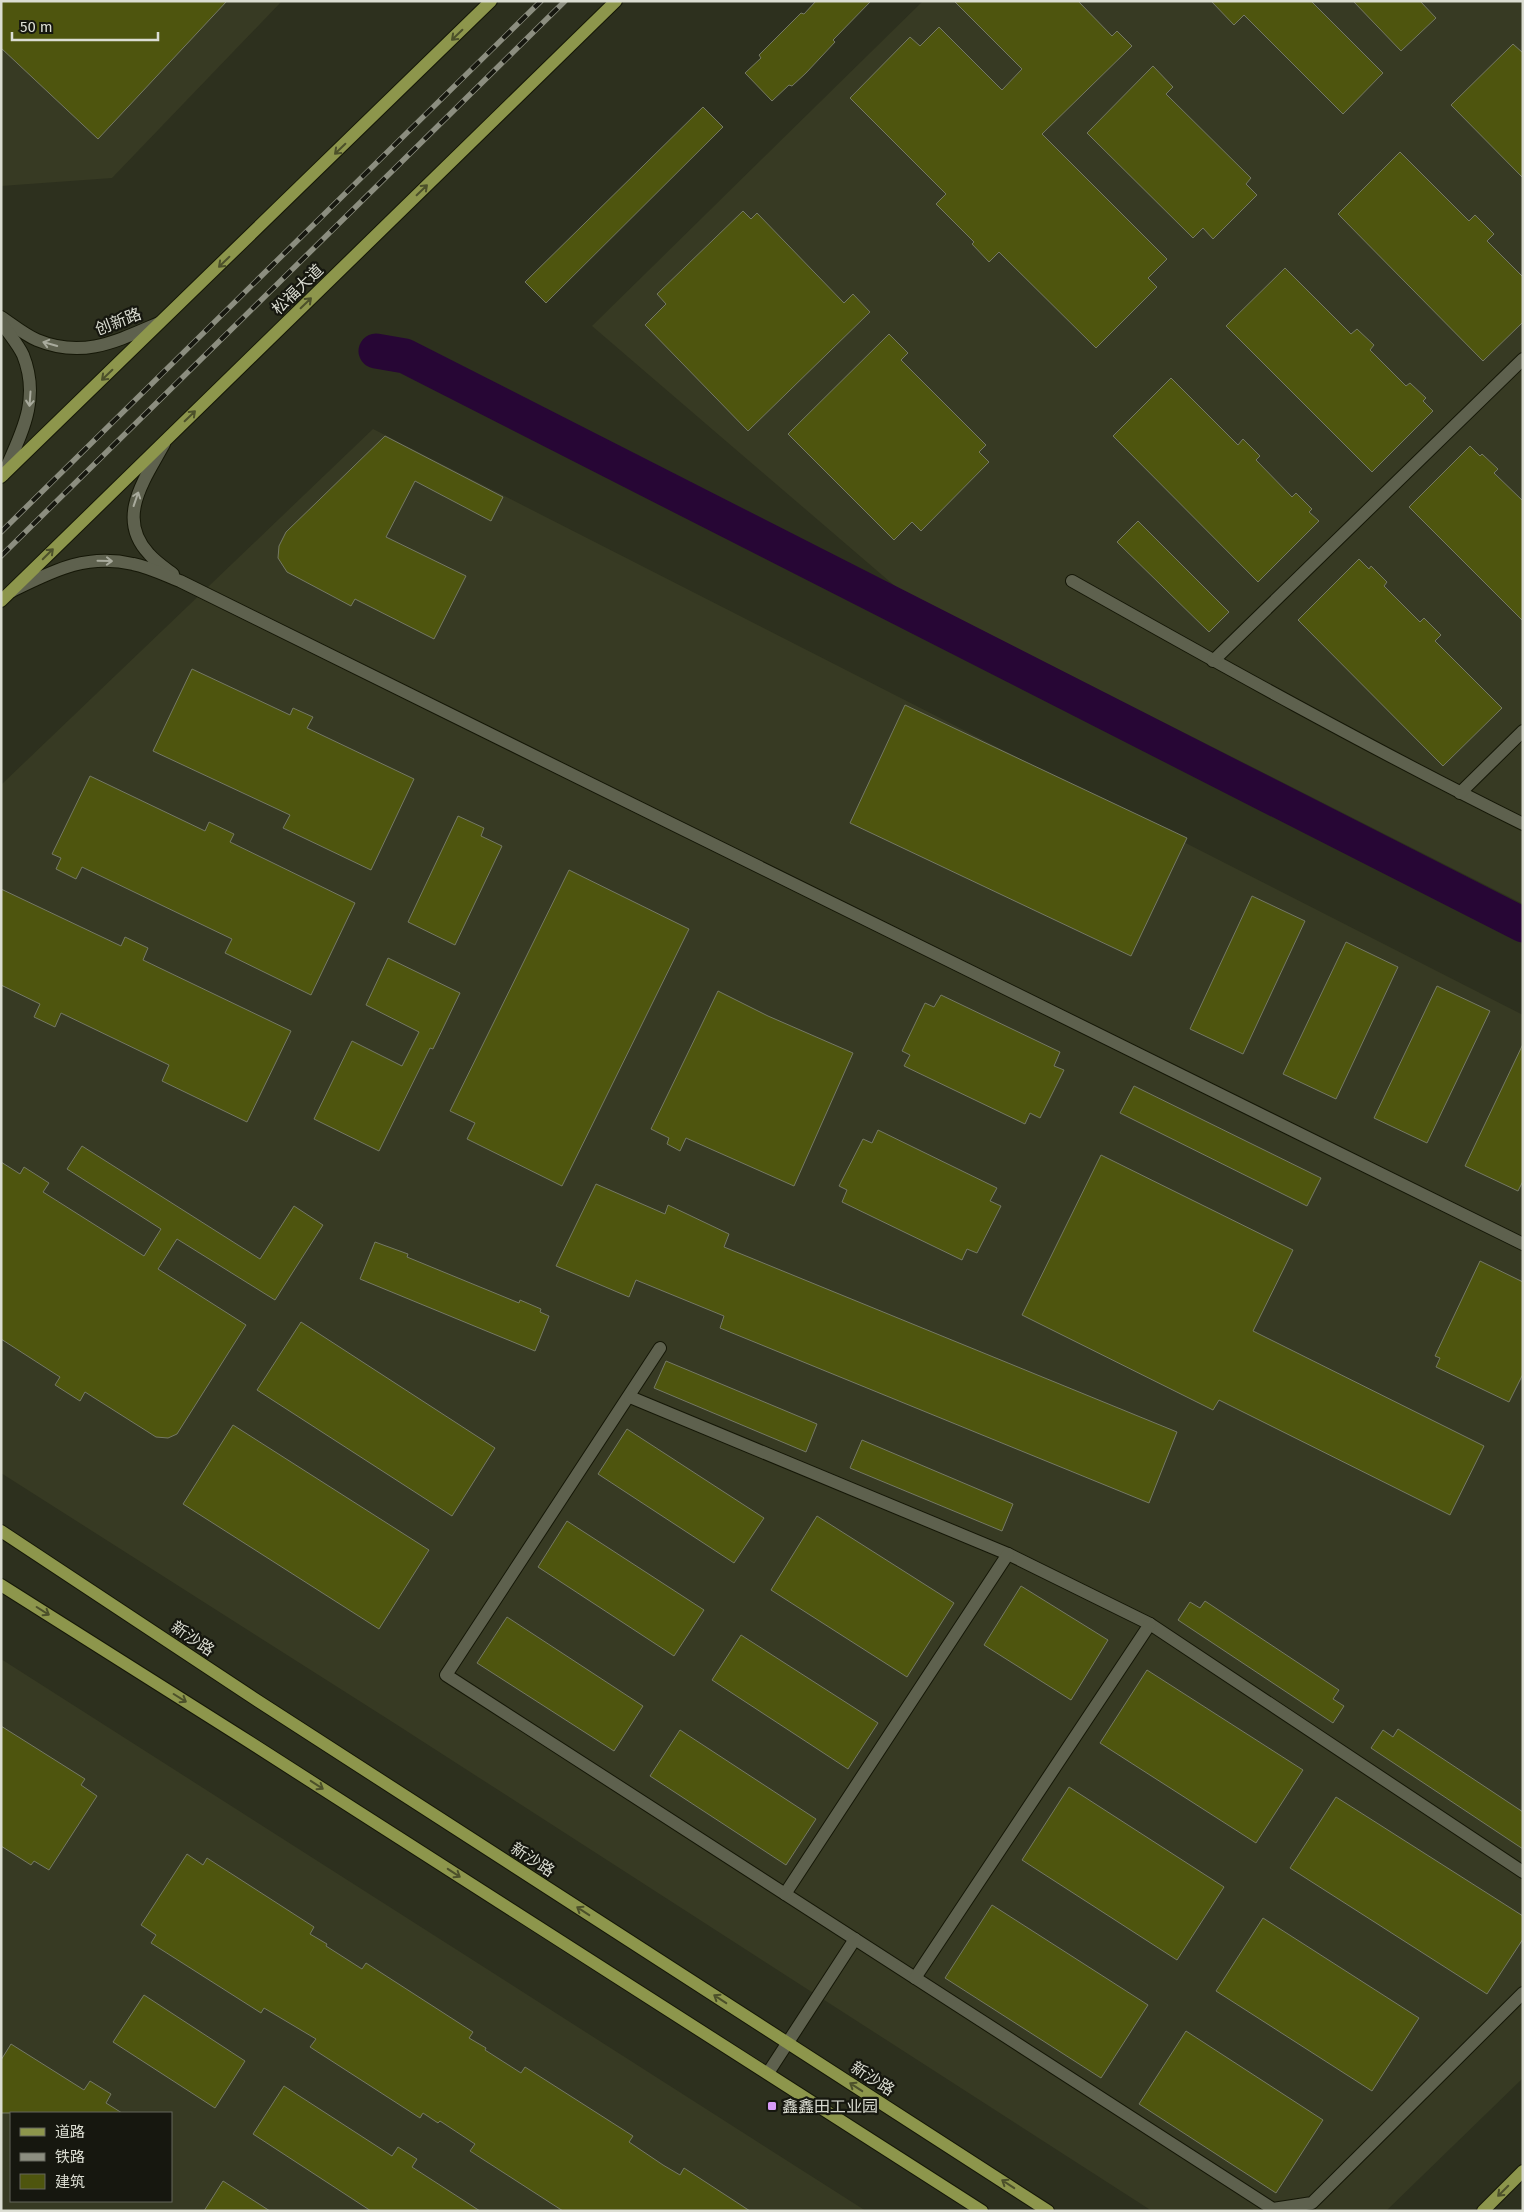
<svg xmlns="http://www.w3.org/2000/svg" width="1524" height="2212" font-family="'Fira Sans','Noto Sans SC',sans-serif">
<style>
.built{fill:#373a23;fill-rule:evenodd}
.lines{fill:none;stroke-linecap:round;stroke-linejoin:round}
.river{stroke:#270635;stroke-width:35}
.building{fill:#4e550e;stroke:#757965}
.minor-casing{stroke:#151707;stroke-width:14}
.major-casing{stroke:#151707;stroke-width:14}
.minor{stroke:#5e614e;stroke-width:12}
.major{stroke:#8d964c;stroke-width:12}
.rail-casing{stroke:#8c8e80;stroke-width:5.5}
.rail{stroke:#16170f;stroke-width:4;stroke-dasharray:11;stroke-linecap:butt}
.oneway{stroke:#4c502a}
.oneway2{stroke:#a9ab9d}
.poi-dot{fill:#d89bf8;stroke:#16170f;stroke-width:2}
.labels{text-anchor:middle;stroke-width:4.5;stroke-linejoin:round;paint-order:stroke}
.street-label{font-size:16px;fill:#dbddd2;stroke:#16170f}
.poi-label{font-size:16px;fill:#dbddd2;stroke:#16170f;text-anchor:start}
</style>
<rect width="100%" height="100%" fill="#2d301e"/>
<g class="built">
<polygon points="1,1 282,1 112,178 1,186"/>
<polygon points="923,1 1523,1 1523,904 896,587 592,326"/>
<polygon points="373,429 1523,1015 1523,2078 1386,2211 1152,2211 391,1721 1,1473 1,785"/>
<path d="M1 1659 866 2211H1ZM11 2113H171V2201H11Z"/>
</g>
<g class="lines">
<polyline class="river" points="376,351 405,356 1523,925"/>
</g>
<g class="building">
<polygon points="1,1 227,1 98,139 1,48"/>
<polygon points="816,1 871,1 833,40 835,42 806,73 792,86 789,85 772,101 745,73 761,58 759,55 801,13 804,14"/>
<polygon points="954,1 1078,1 1112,36 1117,31 1132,46 1042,134 1167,259 1148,278 1157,287 1096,348 999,252 989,262 972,244 974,242 936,204 946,194 850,98 910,37 920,46 939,27 1002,90 1022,69"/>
<polygon points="1211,1 1311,1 1383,73 1343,114 1244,15 1234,25"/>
<polygon points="1353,1 1420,1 1436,18 1401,51"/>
<polygon points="1513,44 1523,53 1523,178 1451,105"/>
<polygon points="1153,66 1173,87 1166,94 1251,178 1246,184 1257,195 1213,239 1203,228 1193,238 1087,133"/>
<polygon points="703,107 723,127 546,303 525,282"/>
<polygon points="1400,152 1469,221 1475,215 1494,234 1487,241 1523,277 1523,322 1483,361 1338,214"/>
<polygon points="743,211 751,219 757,213 844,303 853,294 870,312 748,431 645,325 666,304 657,294"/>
<polygon points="1285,268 1351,334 1357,329 1374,345 1370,350 1406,386 1410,383 1426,398 1423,401 1433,411 1372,472 1226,326"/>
<polygon points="889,334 908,353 901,360 986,445 979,452 989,462 921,531 912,522 894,540 788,434"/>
<polygon points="1171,378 1238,445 1243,439 1260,456 1256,460 1292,497 1296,493 1312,509 1309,512 1319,521 1258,582 1113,436"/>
<polygon points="385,436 503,497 491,521 415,481 386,537 466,576 434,639 355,599 351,606 287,572 278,558 279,546 286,532"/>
<polygon points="1470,446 1480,456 1482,454 1498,469 1494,473 1523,501 1523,621 1409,507"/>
<polygon points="1138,521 1229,612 1209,632 1117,542"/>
<polygon points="1359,559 1369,569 1371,566 1387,582 1384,586 1420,622 1424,618 1441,635 1435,641 1502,708 1443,766 1298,620"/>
<polygon points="192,669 290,715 293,708 313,717 307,728 414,779 371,870 283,828 290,815 153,751"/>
<polygon points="905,705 1187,838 1131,956 850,823"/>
<polygon points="90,776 205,831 209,822 234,834 230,842 355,903 311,995 225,953 232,939 82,867 76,879 56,869 61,858 52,854"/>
<polygon points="458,816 484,828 481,836 502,846 455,945 408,922"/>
<polygon points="569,870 689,929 562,1186 467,1139 475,1123 450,1111"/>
<polygon points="1,889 121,946 125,937 148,948 143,960 291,1031 247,1122 162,1081 169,1065 61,1013 55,1027 34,1017 40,1004 1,985"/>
<polygon points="1252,896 1305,921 1243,1054 1190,1029"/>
<polygon points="1346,942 1398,967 1336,1099 1283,1074"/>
<polygon points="388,958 460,993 433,1049 430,1048 379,1151 314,1119 352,1041 402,1066 419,1032 366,1005"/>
<polygon points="1437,986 1490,1011 1427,1143 1374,1118"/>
<polygon points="718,991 768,1016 853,1053 794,1186 686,1138 680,1151 667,1144 669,1138 651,1129"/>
<polygon points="941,995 1060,1052 1054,1066 1064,1070 1040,1118 1030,1113 1025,1124 904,1066 910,1055 902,1051 925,1003 934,1007"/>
<polygon points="1523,1044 1523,1181 1518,1191 1465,1166"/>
<polygon points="1134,1086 1321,1178 1307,1206 1120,1113"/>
<polygon points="878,1130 997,1188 990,1201 1001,1206 977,1253 967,1249 962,1260 842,1202 847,1190 839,1186 863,1139 872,1143"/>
<polygon points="82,1146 260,1259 294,1206 323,1225 275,1300 177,1239 158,1269 246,1325 177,1434 168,1438 156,1437 85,1392 80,1401 55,1385 60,1377 1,1339 1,1162 20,1174 24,1167 49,1183 43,1192 144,1256 161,1229 67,1169"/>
<polygon points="1101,1155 1293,1250 1253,1331 1484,1446 1450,1515 1219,1400 1213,1410 1022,1315"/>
<polygon points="596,1184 665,1214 668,1205 729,1234 724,1247 1177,1432 1149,1503 720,1328 724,1316 636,1280 629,1297 556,1266"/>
<polygon points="375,1242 408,1254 407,1257 519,1303 520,1300 541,1309 540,1312 549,1316 535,1351 360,1279"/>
<polygon points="1480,1261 1523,1282 1523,1374 1509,1402 1436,1367 1440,1358 1435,1356"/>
<polygon points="301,1322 495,1448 452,1516 257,1390"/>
<polygon points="666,1361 817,1424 806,1452 654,1388"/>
<polygon points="233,1425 429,1550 379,1629 183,1504"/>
<polygon points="627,1429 764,1518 734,1563 598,1474"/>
<polygon points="862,1440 1013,1504 1002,1531 850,1468"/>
<polygon points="817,1516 954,1603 907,1677 771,1590"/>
<polygon points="567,1521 704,1610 674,1656 538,1567"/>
<polygon points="1021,1586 1108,1640 1071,1700 984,1645"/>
<polygon points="1205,1601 1339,1690 1333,1699 1344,1706 1333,1723 1178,1620 1190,1602 1200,1608"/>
<polygon points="507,1617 643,1706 614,1751 477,1663"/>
<polygon points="741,1635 878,1723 848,1769 712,1680"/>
<polygon points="1147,1670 1303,1770 1256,1843 1100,1743"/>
<polygon points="1,1726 85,1779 81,1785 97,1796 49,1870 34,1861 31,1865 1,1846"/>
<polygon points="1398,1729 1523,1812 1523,1849 1371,1748 1383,1730 1393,1737"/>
<polygon points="680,1730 816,1819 786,1865 650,1776"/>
<polygon points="1069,1787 1224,1887 1177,1960 1022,1860"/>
<polygon points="1336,1797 1523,1916 1523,1939 1487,1994 1290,1868"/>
<polygon points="187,1854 203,1865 207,1858 314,1927 310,1934 327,1944 326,1946 362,1969 366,1963 473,2032 469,2038 486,2048 485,2050 521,2073 525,2067 633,2136 629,2142 663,2165 680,2175 684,2168 750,2211 563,2211 470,2151 475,2144 440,2121 438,2123 423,2113 420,2118 310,2047 316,2039 264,2008 261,2013 151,1943 156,1935 141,1925"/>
<polygon points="992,1905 1148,2005 1101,2078 945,1978"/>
<polygon points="1263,1918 1419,2018 1372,2091 1216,1991"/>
<polygon points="144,1995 245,2061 215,2108 113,2042"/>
<polygon points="1186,2031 1323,2120 1276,2193 1139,2104"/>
<polygon points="11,2044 84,2090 90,2081 111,2094 106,2103 122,2113 1,2113 1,2060"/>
<polygon points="284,2086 392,2156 398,2147 417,2159 412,2167 480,2211 371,2211 253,2134"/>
<polygon points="223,2181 270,2211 204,2211"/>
</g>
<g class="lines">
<defs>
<g id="minor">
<path d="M1 317C13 325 25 335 37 340 83 359 117 341 159 323"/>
<path d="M1 322C8 333 18 344 23 355 41 400 21 434 3 475"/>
<path d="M164 444C145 479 115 518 149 554 156 562 165 568 173 574"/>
<path d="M1072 581C1221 665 1370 748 1523 824"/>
<path d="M12 591C53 571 86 553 133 564 149 567 165 575 180 581L1523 1244"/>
<polyline points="1213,661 1523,359"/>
<polyline points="1460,793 1523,731"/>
<polyline points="660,1348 446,1675 1273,2209 1312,2203 1523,1993"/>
<polyline points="630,1397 1008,1554 1150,1624 1523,1872"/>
<polyline points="785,1894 1008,1554"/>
<polyline points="915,1978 1150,1624"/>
<polyline points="768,2073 855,1939"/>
</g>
<g id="major">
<polyline points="1,477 491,1"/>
<polyline points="1,601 616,1"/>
<polyline points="1,1531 258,1701 1048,2211"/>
<polyline points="1,1585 240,1736 982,2211"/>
<polyline points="1483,2211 1523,2171"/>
</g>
</defs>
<use href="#minor" class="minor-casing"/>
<use href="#major" class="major-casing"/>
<use href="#minor" class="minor"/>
<use href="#major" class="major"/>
<defs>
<g id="rail">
<polyline points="1,532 541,1"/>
<polyline points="1,556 565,1"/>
</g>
</defs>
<use href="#rail" class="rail-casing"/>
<use href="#rail" class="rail"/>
</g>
<defs><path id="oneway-shaft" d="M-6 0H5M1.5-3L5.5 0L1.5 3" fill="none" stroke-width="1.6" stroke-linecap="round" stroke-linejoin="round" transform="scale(1.25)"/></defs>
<g class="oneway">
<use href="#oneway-shaft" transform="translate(457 35) rotate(136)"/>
<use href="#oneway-shaft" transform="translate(340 149) rotate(136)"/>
<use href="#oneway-shaft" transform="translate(422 190) rotate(-44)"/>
<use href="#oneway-shaft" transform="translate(224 262) rotate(136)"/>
<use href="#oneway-shaft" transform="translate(306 303) rotate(-44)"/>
<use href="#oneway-shaft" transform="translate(107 375) rotate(136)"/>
<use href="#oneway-shaft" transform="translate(190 416) rotate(-44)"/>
<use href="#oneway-shaft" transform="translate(48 554) rotate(-45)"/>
<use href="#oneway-shaft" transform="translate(43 1611) rotate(32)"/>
<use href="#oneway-shaft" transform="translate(180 1698) rotate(32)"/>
<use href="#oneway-shaft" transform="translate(317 1785) rotate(33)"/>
<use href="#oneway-shaft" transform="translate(454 1873) rotate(33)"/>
<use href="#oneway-shaft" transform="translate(583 1911) rotate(-147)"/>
<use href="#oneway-shaft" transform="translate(720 1999) rotate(-147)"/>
<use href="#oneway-shaft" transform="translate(856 2087) rotate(-147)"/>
<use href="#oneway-shaft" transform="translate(1008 2184) rotate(-147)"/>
<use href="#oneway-shaft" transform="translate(1503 2191) rotate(135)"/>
</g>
<g class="oneway2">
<use href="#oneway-shaft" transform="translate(50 344) rotate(-164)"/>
<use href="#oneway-shaft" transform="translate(30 399) rotate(94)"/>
<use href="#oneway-shaft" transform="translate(136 499) rotate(-71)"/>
<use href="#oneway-shaft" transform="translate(105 561) rotate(1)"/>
</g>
<rect class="poi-dot" x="767" y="2101" width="10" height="10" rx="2.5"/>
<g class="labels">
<g class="street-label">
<text transform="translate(297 289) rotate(-44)" y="6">松福大道</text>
<text transform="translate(118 321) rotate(-21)" y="6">创新路</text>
<text transform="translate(193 1638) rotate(34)" y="6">新沙路</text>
<text transform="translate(533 1859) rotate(33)" y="6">新沙路</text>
<text transform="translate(873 2078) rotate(33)" y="6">新沙路</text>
</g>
<g class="poi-label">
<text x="782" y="2112">鑫鑫田工业园</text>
</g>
</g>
<rect width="1524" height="2212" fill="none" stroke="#dbddd2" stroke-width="5"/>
<rect x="10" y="2112" width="162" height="90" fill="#16170f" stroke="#65665d"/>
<rect x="20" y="2128" width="25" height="8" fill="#8d964c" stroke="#65665d"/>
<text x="55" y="2137" font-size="15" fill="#dbddd2">道路</text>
<rect x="20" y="2153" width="25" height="8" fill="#8c8e80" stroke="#65665d"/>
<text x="55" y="2162" font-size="15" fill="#dbddd2">铁路</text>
<rect x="20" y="2174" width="25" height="15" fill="#4e550e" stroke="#65665d"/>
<text x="55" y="2187" font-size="15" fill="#dbddd2">建筑</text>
<path d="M12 32v8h146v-8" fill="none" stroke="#dbddd2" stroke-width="2.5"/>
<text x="20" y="32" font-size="15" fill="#dbddd2" stroke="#16170f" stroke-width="4" paint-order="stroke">50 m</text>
</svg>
